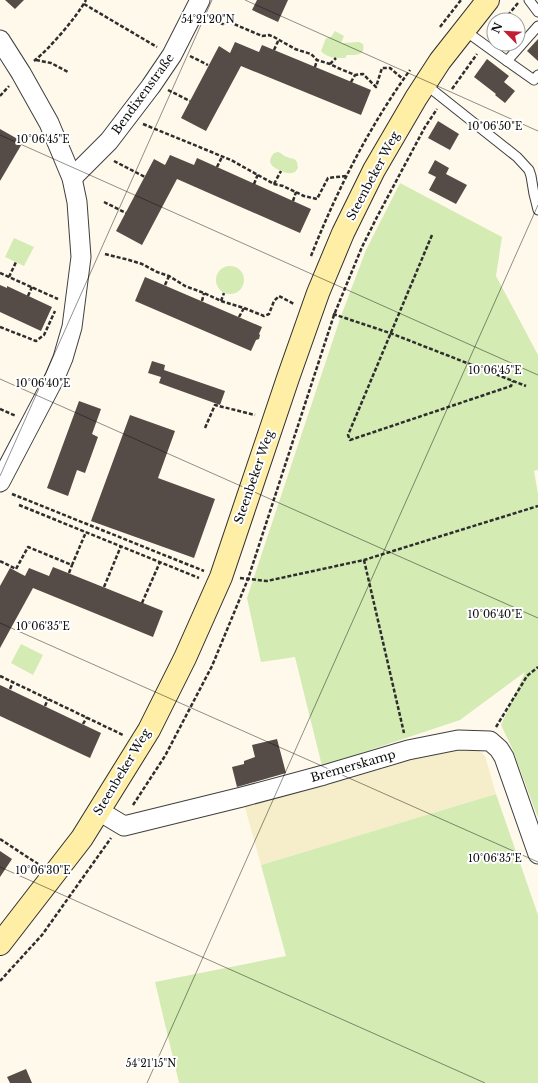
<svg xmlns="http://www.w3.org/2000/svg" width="538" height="1083" font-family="'Libre Baskerville',serif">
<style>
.farmland{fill:#f6eeca}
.green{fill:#d4ebb3}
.building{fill:#554c48}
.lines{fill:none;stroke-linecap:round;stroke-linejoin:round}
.lane-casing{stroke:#3f3f3f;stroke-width:11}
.street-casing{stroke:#3f3f3f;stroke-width:21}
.secondary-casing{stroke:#2e2e2e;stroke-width:24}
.path{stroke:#2e2e2e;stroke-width:2.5;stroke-dasharray:4 2;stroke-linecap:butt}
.lane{stroke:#fff;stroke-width:9}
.street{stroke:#fff;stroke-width:19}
.secondary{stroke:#ffeea6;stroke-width:22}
.ticks{fill:none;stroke:#0c0c0c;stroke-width:1;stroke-opacity:0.45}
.labels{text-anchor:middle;stroke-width:4;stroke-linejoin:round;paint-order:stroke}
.street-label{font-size:12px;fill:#0c0c0c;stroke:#fff}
.ticks-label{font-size:10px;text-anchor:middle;fill:#0c0c0c;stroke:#fff;stroke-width:4;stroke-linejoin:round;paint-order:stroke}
</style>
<rect width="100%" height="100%" fill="#fff9eb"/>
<polygon class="farmland" points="457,745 476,748 485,756 496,794 261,865 242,797"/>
<g class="green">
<path d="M335 31 344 36 341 43 359 42 363 44C366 56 355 55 347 55L345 58C335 58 327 58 321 51L326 38 331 37Z"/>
<path d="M278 152C282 153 283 156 287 157 293 160 297 156 298 168L295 172C288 175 285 172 279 170 270 166 267 161 274 153Z"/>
<polygon points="400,183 502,237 496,276 538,355 538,470 534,471 538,494 538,818 512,748 501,725 525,672 460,720 322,766 295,657 261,662 247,598 341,316 366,250"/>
<polygon points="14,238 34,247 24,266 5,257"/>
<circle cx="230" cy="280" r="14"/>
<polygon points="21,644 43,655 33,675 11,663"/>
<polygon points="496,794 538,915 538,1083 179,1083 155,982 286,956 261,865"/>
</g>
<g class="building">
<polygon points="5,0 24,0 15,9"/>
<polygon points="257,0 288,0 278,22 252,10"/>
<polygon points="538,39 538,61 527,51"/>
<polygon points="235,42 259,52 262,45 371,90 361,115 241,66 206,131 181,118 219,46 230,53"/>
<polygon points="487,59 509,76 504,82 515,91 505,103 495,95 496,94 474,77"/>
<polygon points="438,121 459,134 450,150 428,138"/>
<polygon points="0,129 23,142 0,181"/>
<polygon points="170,155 194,165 197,158 311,209 300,233 177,179 142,245 116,231 154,159 165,165"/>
<polygon points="435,160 449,168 446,174 467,185 456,204 429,190 436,177 428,173"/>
<polygon points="145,277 262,327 259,334 260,335 259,339 256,340 251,351 135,301"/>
<polygon points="0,285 7,288 7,286 52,307 41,331 0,312"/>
<polygon points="152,361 165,365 164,370 225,391 220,405 159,383 161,377 148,373"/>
<polygon points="79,401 101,409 92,434 98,437 85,473 77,470 68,496 47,488"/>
<polygon points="130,415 175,431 158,478 215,499 194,558 91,521"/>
<polygon points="53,567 163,611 153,637 33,588 0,648 0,586 10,568 25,576 29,568 49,576"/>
<polygon points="0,685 101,733 90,758 0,716"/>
<polygon points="277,739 286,773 237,787 232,767 244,764 244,761 255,757 252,745"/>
<polygon points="0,851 12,859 0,877"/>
<polygon points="26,1069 32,1083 10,1083 7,1077"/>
</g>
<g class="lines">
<defs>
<g id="lane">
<polyline points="529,0 538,12"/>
<polyline points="464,30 507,61 538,26"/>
<polyline points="507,61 534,80 538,75"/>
<polyline points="425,84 517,157 529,170 531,176 534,194 538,210"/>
</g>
<g id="street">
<polyline points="0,40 21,73 49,123 72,178 77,202 81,257 72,327 63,358 55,377 0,482"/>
<polyline points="72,178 109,141 151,86 172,55 200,0"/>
<polyline points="99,811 124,826 242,797 324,775 408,750 458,740 490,741 499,749 504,757 538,854"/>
</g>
<polyline id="secondary" points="0,944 82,838 149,730 185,658 221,577 288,378 318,293 343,233 374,170 416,98 440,61 488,0"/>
</defs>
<use href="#lane" class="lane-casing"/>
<use href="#street" class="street-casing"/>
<use href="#secondary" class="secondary-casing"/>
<g class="path">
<polyline points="84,4 157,47"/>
<polyline points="209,18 225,25 227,21 262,36 269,35 274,37 295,49 311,54 317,60 330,64 338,68 355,75 363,74 376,87 382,68 390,68 403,79"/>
<polyline points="504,20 518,3"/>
<polyline points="440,27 461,0"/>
<polyline points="274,50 279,39"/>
<polyline points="190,56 208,65"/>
<polyline points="36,60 51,63 68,72"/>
<path d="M34 61C50 48 76 18 86 0"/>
<polyline points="330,64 336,58"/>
<polyline points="315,67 317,60"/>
<polyline points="351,82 355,75"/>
<polyline points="452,89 477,54"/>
<polyline points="168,90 190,101"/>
<polyline points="0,96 9,86"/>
<polyline points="143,124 231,160 274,184 283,186 304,196 317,199 328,178 346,176"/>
<polyline points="114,161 145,177"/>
<polyline points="217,167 222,157"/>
<polyline points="254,184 258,174"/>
<polyline points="274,184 281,171"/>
<polyline points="293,201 296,192"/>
<polyline points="104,202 126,213"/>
<polyline points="432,235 348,435 350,440 511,386 513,381"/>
<polyline points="105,254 129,260 142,264 157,272 169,276 185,286 204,293 221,301 244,308 264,316 269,314 274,301 279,296 294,304"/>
<path d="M311 256C337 190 369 127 410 70"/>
<polyline points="0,273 58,299"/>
<polyline points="9,277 16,262"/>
<polyline points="165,285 169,276"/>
<polyline points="28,296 32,287"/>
<polyline points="202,301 204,293"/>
<polyline points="221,301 224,293"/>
<polyline points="333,314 390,333 526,386"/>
<polyline points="239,317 244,308"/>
<polyline points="0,327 36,341 44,335 55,311"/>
<polyline points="0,409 16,416"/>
<polyline points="205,428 215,405 255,415"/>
<polyline points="12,494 204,571"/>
<polyline points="19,505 199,578"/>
<polyline points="364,560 404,733"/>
<polyline points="0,561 16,569 28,547 72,565 86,532"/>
<polyline points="69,573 72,565"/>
<polyline points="240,578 267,581 364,560 538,506"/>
<polyline points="104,587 121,546"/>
<polyline points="142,603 160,562"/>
<polyline points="0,676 123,735"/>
<polyline points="10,689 13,682"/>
<polyline points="45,706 48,699"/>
<polyline points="83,724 87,717"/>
<polyline points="496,727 527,676 538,667"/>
<polyline points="133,805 165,756 212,666 248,579 334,315 362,247 377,217 425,127 437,109"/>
<polyline points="0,839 38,864"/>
<polyline points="0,981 42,935 111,838"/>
</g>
<use href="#lane" class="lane"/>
<use href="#street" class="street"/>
<use href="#secondary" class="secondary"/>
</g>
<path class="ticks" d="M245 0 538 131M0 135 538 375M0 379 538 618M0 476 212 0M0 623 538 862M0 867 485 1083M147 1083 538 205"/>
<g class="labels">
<g class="street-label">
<text transform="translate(143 94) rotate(-54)" y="4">Bendixenstraße</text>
<text transform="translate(373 176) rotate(-62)" y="4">Steenbeker Weg</text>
<text transform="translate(254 477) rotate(-71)" y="4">Steenbeker Weg</text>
<text transform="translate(353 766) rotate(-16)" y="4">Bremerskamp</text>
<text transform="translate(122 772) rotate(-59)" y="4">Steenbeker Weg</text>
</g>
</g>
<g class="ticks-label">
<text x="208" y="23">54°21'20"N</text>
<text x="495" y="130">10°06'50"E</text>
<text x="43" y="143">10°06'45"E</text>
<text x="495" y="374">10°06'45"E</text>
<text x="43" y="387">10°06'40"E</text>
<text x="495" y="618">10°06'40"E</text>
<text x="43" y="630">10°06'35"E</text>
<text x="495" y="862">10°06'35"E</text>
<text x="43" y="874">10°06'30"E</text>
<text x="151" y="1067">54°21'15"N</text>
</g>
<g transform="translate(506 32) rotate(294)"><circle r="19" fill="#ffffff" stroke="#9e9e9e"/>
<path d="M0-3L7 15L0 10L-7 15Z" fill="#c11f34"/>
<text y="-6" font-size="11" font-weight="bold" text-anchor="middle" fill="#0c0c0c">N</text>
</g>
</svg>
